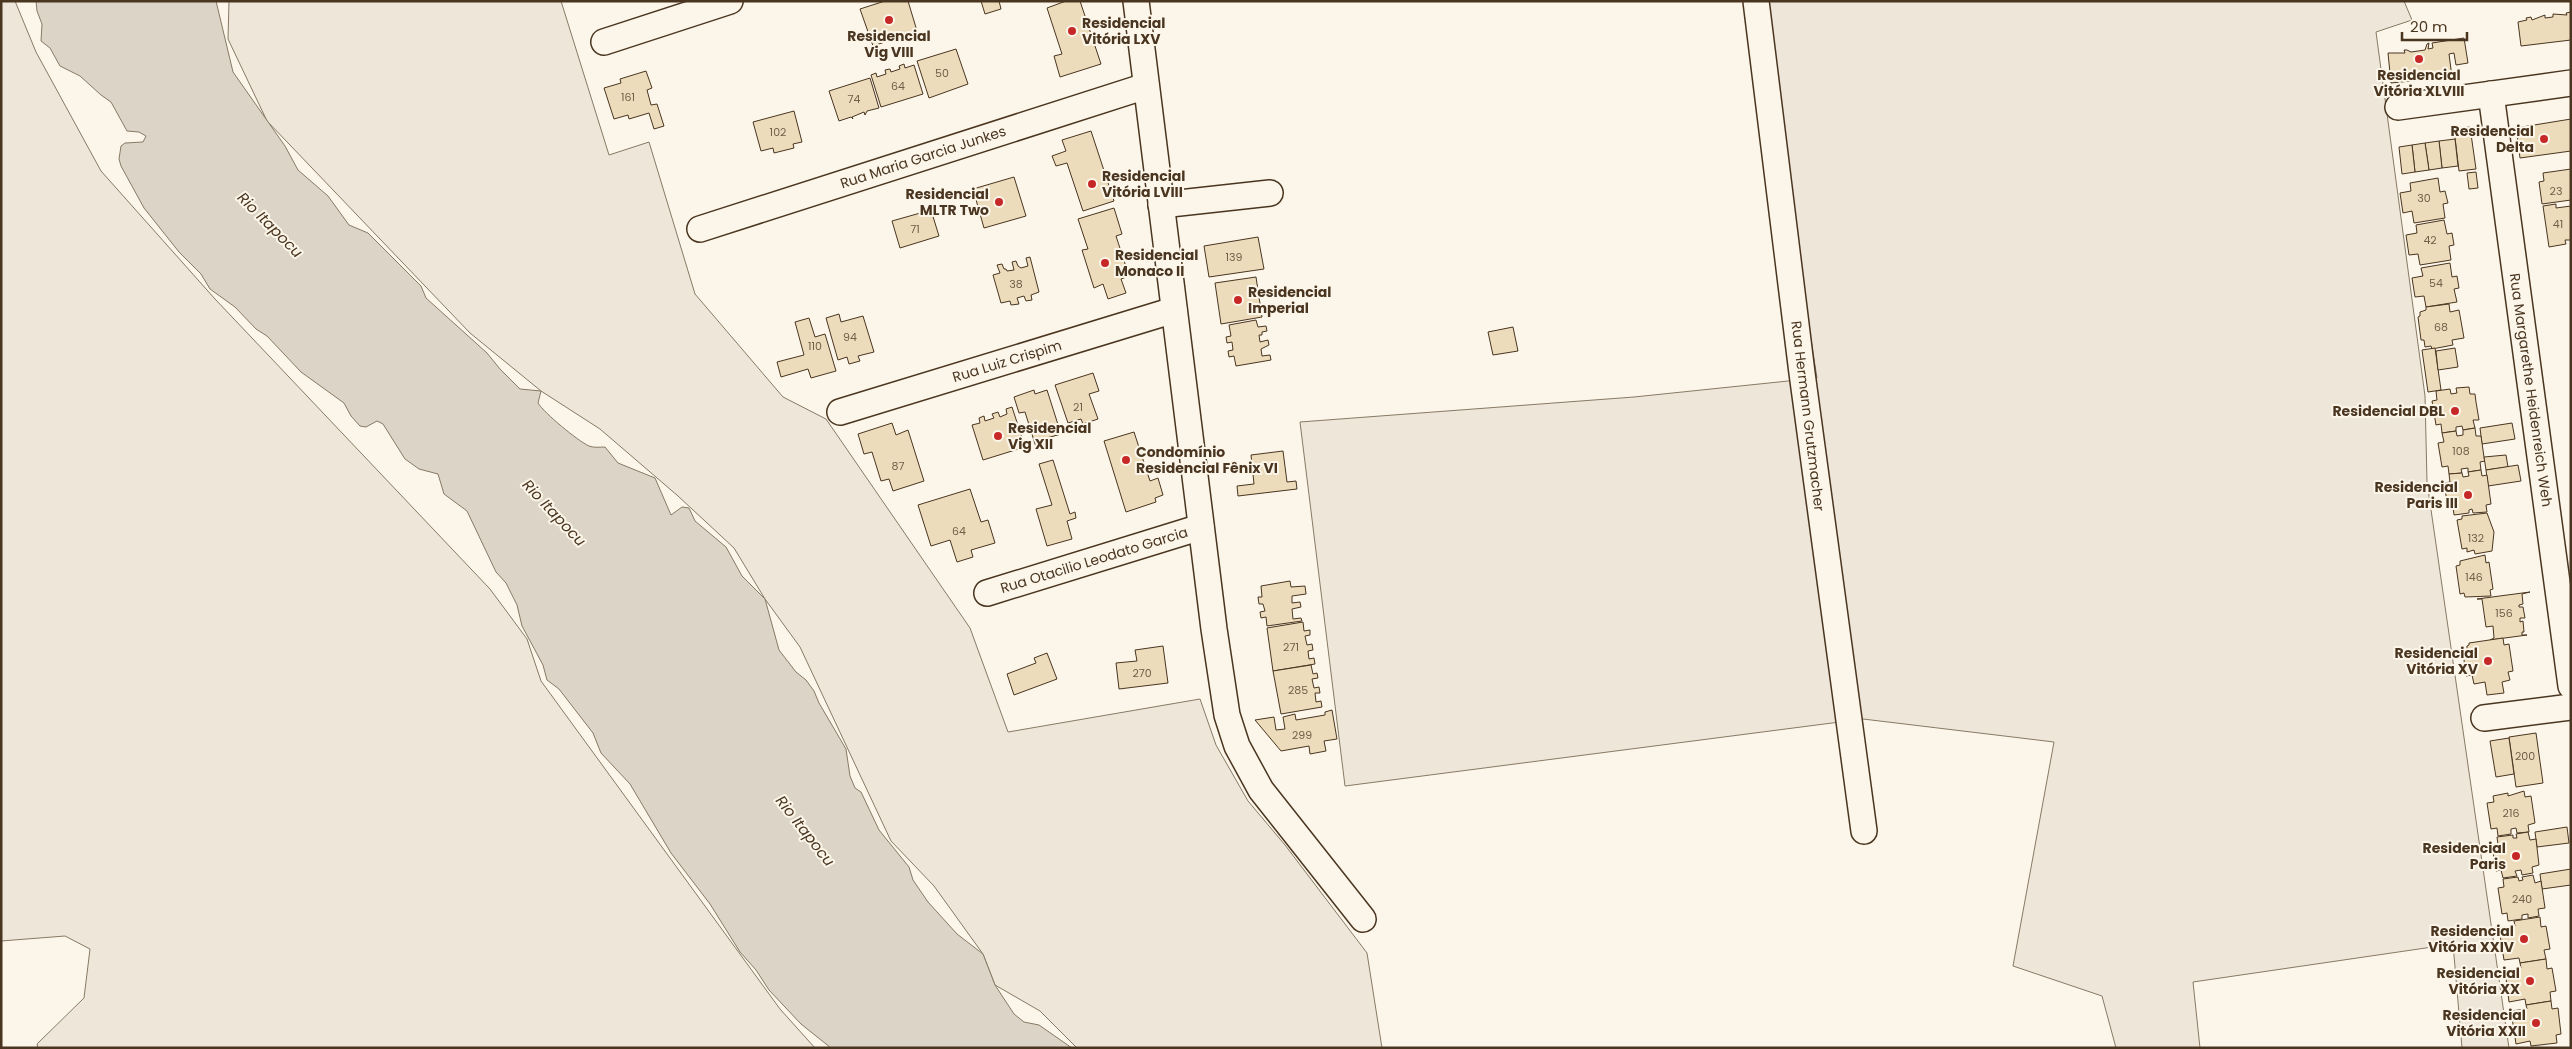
<svg xmlns="http://www.w3.org/2000/svg" width="2572" height="1049" font-family="Poppins,sans-serif">
<style>
.green{fill:#ede6d9;stroke:#887966}
.water{fill:#dcd4c6;stroke:#887966}
.building{fill:#ecdcbc;stroke:#4a3520}
.lines{fill:none;stroke-linecap:round;stroke-linejoin:round}
.minor-casing{stroke:#4a3520;stroke-width:28}
.minor{stroke:#fbf6e9;stroke-width:25}
.poi-dot{fill:#c62828;stroke:#fbf6e9;stroke-width:2}
.labels{text-anchor:middle;stroke-width:4;stroke-linejoin:round;paint-order:stroke}
.number-label{font-size:11px;fill:#725f47}
.poi-label{font-size:14px;font-weight:bold;fill:#4a3520;stroke:#fbf6e9;text-anchor:end}
.street-label{font-size:14px;fill:#4a3520;stroke:#fbf6e9}
.water-label{font-size:15px;font-style:italic;fill:#4a3520;stroke:#fbf6e9}
</style>
<rect width="100%" height="100%" fill="#fbf6e9"/>
<g class="green">
<polygon points="1,1 15,1 36,52 101,171 215,299 490,589 527,639 541,681 780,1009 815,1048 38,1048 37,1044 84,998 90,949 65,936 1,941"/>
<polygon points="229,1 561,1 609,155 649,142 695,294 783,397 826,419 970,628 1008,732 1200,699 1216,745 1248,801 1285,845 1367,953 1382,1048 1077,1048 1040,1011 995,985 983,954 934,886 891,841 800,647 765,599 734,548 678,496 600,429 541,391 470,333 267,121 228,39"/>
<polygon points="1757,1 2404,1 2412,20 2376,32 2425,396 2427,482 2509,1048 2462,1048 2453,944 2193,982 2200,1048 2116,1048 2102,996 2013,966 2054,742 1863,719 1345,786 1300,422 1634,397 1817,378"/>
</g>
<path class="water" d="M36 1H216L233 72 285 146 298 170 328 196 349 225 368 233 421 286 426 298 487 353 500 369 520 389 541 391 538 403C544 413 578 441 589 446 594 448 600 447 605 447L618 463 655 478 671 515 682 507 689 508 695 521 726 547 742 576 765 599 779 650 796 672 806 680 814 691 819 703 846 749 850 776 855 788 861 792 879 830 909 867 913 880 928 902 957 934 983 954 995 985 1014 1014 1024 1022 1039 1025 1072 1048H831L801 1024 769 990 756 970 740 952 710 904 671 853 630 784 601 753 593 733 559 689 547 680 543 665 522 626 517 605 506 583 496 572 467 511 444 494 438 474 419 469 405 459 383 424 377 421 366 427 360 426 351 416 344 403 301 372 267 336 256 329 235 307 210 289 201 274 179 252 144 208 121 166 119 159 121 146 125 143 143 142 146 136 139 132 127 131 111 102 101 95 80 76 60 66 50 48 41 41 42 24 37 11Z"/>
<g class="building">
<polygon points="885,1 908,1 917,31 873,46 860,9"/>
<polygon points="981,1 999,1 1001,9 985,14"/>
<polygon points="1066,1 1080,1 1101,64 1060,77 1054,56 1062,54 1047,8"/>
<polygon points="2571,12 2571,40 2521,46 2518,22 2527,20 2526,18 2531,17 2532,20 2545,15 2545,18 2553,17 2553,14 2567,15 2566,13"/>
<polygon points="2464,38 2468,63 2456,65 2454,53 2449,54 2452,77 2391,83 2388,53 2405,53 2404,50 2407,50 2411,52 2425,50 2427,44 2429,43 2428,49 2433,48 2432,43"/>
<polygon points="956,49 968,84 929,98 917,61"/>
<polygon points="904,64 905,68 914,65 923,94 881,107 871,75 876,73 877,77 886,74 885,70 890,69 891,72 900,69 899,66"/>
<polygon points="646,71 652,88 647,90 651,105 657,104 664,126 654,129 649,113 629,119 628,115 614,119 604,88 621,83 620,79"/>
<polygon points="870,78 879,108 867,111 865,115 864,112 852,117 853,119 851,117 839,121 829,91"/>
<polygon points="794,111 802,142 793,144 794,148 774,153 773,148 761,151 753,122"/>
<polygon points="2571,119 2571,151 2520,158 2516,128"/>
<polygon points="2470,127 2476,169 2459,171 2454,129"/>
<polygon points="1091,131 1114,201 1083,211 1067,163 1056,166 1052,156 1066,151 1062,140"/>
<polygon points="2455,139 2458,166 2442,168 2439,141"/>
<polygon points="2439,141 2442,168 2429,170 2425,143"/>
<polygon points="2425,143 2429,170 2415,172 2412,145"/>
<polygon points="2412,145 2415,172 2402,174 2399,147"/>
<polygon points="2571,169 2571,200 2542,204 2539,182 2544,181 2543,173"/>
<polygon points="2476,172 2478,188 2469,189 2467,173"/>
<polygon points="1014,177 1026,216 984,228 973,189"/>
<polygon points="2438,178 2440,192 2445,191 2448,203 2443,204 2445,218 2414,223 2412,211 2403,213 2400,193 2411,191 2410,183"/>
<polygon points="2556,204 2556,208 2571,206 2571,240 2565,240 2566,244 2549,247 2543,206"/>
<polygon points="1114,208 1122,234 1116,236 1129,276 1121,279 1126,293 1108,299 1103,284 1094,288 1082,250 1088,249 1078,219"/>
<polygon points="931,210 939,236 900,248 892,221"/>
<polygon points="2444,220 2447,234 2452,233 2454,245 2449,246 2451,260 2420,265 2418,254 2409,255 2406,235 2417,233 2416,225"/>
<polygon points="1258,237 1264,269 1209,277 1204,246"/>
<polygon points="1030,257 1039,292 1031,295 1032,300 1026,301 1024,296 1017,298 1019,304 1011,305 1010,301 1001,303 993,275 1000,273 997,265 1002,264 1004,269 1006,269 1007,271 1014,270 1012,262 1016,261 1018,266 1021,268 1028,266 1026,258"/>
<polygon points="2450,263 2452,277 2457,276 2459,288 2454,289 2457,302 2426,307 2424,296 2415,297 2412,278 2423,276 2421,268"/>
<polygon points="1256,277 1262,317 1221,324 1215,283"/>
<polygon points="2449,304 2450,312 2459,310 2464,338 2452,340 2453,345 2432,349 2431,346 2425,347 2424,340 2421,340 2418,317 2420,316 2420,312 2426,310 2426,307"/>
<polygon points="839,314 841,322 863,316 874,352 858,356 860,361 849,364 847,357 838,360 826,318"/>
<polygon points="809,318 815,337 825,334 836,371 811,378 808,369 781,377 777,362 804,355 795,322"/>
<polygon points="1256,320 1258,327 1266,326 1267,331 1262,332 1262,335 1259,335 1260,342 1268,340 1269,345 1261,349 1262,356 1270,355 1271,360 1236,366 1234,356 1229,357 1228,351 1233,350 1232,342 1227,343 1226,337 1231,336 1229,325"/>
<polygon points="1513,327 1518,351 1493,355 1488,332"/>
<polygon points="2435,348 2441,390 2428,392 2422,350"/>
<polygon points="2455,348 2458,367 2438,370 2436,351"/>
<polygon points="1093,373 1099,391 1089,394 1098,419 1083,424 1081,419 1068,423 1055,385"/>
<polygon points="2469,387 2470,394 2475,394 2476,402 2479,420 2473,420 2475,428 2463,430 2462,426 2456,427 2456,431 2442,433 2441,424 2436,425 2432,401 2437,400 2436,391 2450,389 2451,394 2457,393 2456,388"/>
<polygon points="1034,390 1035,394 1047,390 1061,434 1047,438 1049,443 1036,447 1025,412 1019,413 1014,397"/>
<polygon points="1012,407 1025,447 983,460 972,425 980,423 979,418 984,416 985,421 994,418 992,414 998,412 1000,417 1007,414 1006,409"/>
<polygon points="892,423 896,435 908,430 924,481 893,491 889,479 881,481 872,452 864,454 858,434"/>
<polygon points="2512,423 2515,439 2482,444 2480,428"/>
<polygon points="2475,428 2476,436 2481,436 2484,457 2485,461 2480,462 2481,470 2468,472 2468,468 2461,469 2462,473 2449,474 2448,466 2442,467 2438,443 2444,442 2442,433 2456,431 2457,436 2463,435 2463,430"/>
<polygon points="1134,432 1150,481 1158,478 1163,495 1155,498 1156,502 1126,512 1104,441"/>
<polygon points="1283,451 1287,482 1296,481 1297,489 1238,496 1237,486 1254,484 1251,455"/>
<polygon points="2506,455 2508,467 2486,470 2484,457"/>
<polygon points="1053,460 1070,514 1075,512 1076,518 1067,521 1072,539 1047,546 1036,509 1052,505 1039,464"/>
<polygon points="2518,465 2521,481 2488,486 2486,470"/>
<polygon points="2481,470 2482,476 2487,475 2491,504 2486,505 2487,512 2473,513 2472,509 2469,510 2469,513 2454,515 2453,507 2448,508 2444,483 2450,482 2449,474 2462,473 2463,477 2469,476 2468,472"/>
<polygon points="970,489 981,522 988,520 995,543 971,550 973,557 957,562 950,540 931,546 918,505"/>
<polygon points="2487,513 2494,532 2492,551 2475,554 2474,550 2467,552 2467,548 2462,549 2457,520 2462,519 2462,516"/>
<polygon points="2485,555 2486,563 2489,562 2493,589 2490,590 2491,596 2465,597 2464,593 2460,594 2456,566 2460,565 2460,561"/>
<polygon points="1290,581 1291,587 1305,586 1306,594 1292,596 1292,603 1300,602 1301,607 1292,609 1293,619 1301,618 1302,621 1267,626 1266,617 1261,618 1260,612 1265,611 1263,604 1259,604 1258,597 1262,597 1261,586"/>
<polygon points="2530,592 2522,594 2523,604 2519,605 2519,607 2523,607 2525,618 2520,618 2520,622 2523,621 2524,632 2522,632 2522,635 2527,635 2490,640 2494,638 2493,626 2486,627 2482,599 2477,599"/>
<polygon points="1303,622 1304,631 1310,630 1310,635 1305,636 1307,645 1312,644 1313,650 1308,651 1309,659 1314,658 1315,664 1273,671 1267,628"/>
<polygon points="2503,638 2504,645 2509,644 2513,671 2508,672 2510,680 2502,682 2504,693 2487,695 2485,682 2474,684 2472,675 2466,676 2463,652 2467,651 2467,646 2469,645 2469,643"/>
<polygon points="1163,646 1168,683 1119,689 1116,663 1137,661 1135,650"/>
<polygon points="1047,653 1057,679 1014,695 1007,674 1036,663 1034,658"/>
<polygon points="1311,665 1313,674 1317,673 1318,678 1312,679 1314,688 1319,687 1320,693 1315,693 1316,702 1321,701 1322,707 1281,714 1273,671"/>
<polygon points="1332,710 1337,739 1324,741 1326,751 1310,754 1309,746 1281,751 1255,720 1274,717 1276,730 1285,729 1283,717 1295,714 1296,720 1325,715 1325,712"/>
<polygon points="2536,733 2543,783 2516,787 2509,737"/>
<polygon points="2509,738 2514,774 2496,777 2490,741"/>
<polygon points="2524,791 2525,797 2531,796 2535,823 2528,825 2529,832 2517,833 2516,828 2511,829 2511,834 2498,836 2497,828 2491,829 2487,803 2494,802 2493,796 2508,793 2508,796"/>
<polygon points="2567,827 2569,843 2537,847 2535,832"/>
<polygon points="2528,832 2530,840 2536,839 2539,865 2532,867 2533,873 2522,875 2521,870 2515,871 2517,876 2503,878 2501,870 2496,871 2492,846 2498,845 2497,837 2513,835 2513,838 2517,838 2516,834"/>
<polygon points="2571,869 2571,885 2542,889 2540,874"/>
<polygon points="2533,875 2535,883 2541,881 2545,908 2538,909 2539,916 2528,918 2528,914 2522,915 2522,919 2508,921 2507,913 2502,914 2498,888 2504,887 2503,879 2518,877 2519,881 2523,880 2522,877"/>
<polygon points="2540,917 2541,927 2546,926 2550,949 2544,950 2546,959 2520,963 2519,958 2504,960 2499,928 2515,926 2514,921"/>
<polygon points="2546,959 2547,969 2552,968 2556,991 2550,992 2551,1001 2526,1005 2525,999 2509,1002 2505,970 2521,968 2520,963"/>
<polygon points="2551,1001 2552,1009 2558,1008 2561,1034 2556,1035 2557,1043 2531,1046 2530,1041 2516,1044 2511,1011 2527,1009 2526,1005"/>
</g>
<g class="lines">
<defs>
<g id="minor">
<polyline points="1136,1 1214,629 1227,715 1237,746 1261,790 1363,919"/>
<polyline points="1756,1 1802,373 1864,831"/>
<polyline points="604,42 730,1"/>
<polyline points="2491,94 2571,686"/>
<polyline points="2398,107 2571,83"/>
<polyline points="1161,205 1270,193"/>
<polyline points="700,229 1146,86"/>
<polyline points="840,412 1174,310"/>
<polyline points="987,593 1201,527"/>
<polyline points="2484,718 2571,707"/>
</g>
</defs>
<use href="#minor" class="minor-casing"/>
<use href="#minor" class="minor"/>
</g>
<g class="poi-dot">
<circle cx="889" cy="20" r="5"/>
<circle cx="1072" cy="31" r="5"/>
<circle cx="2419" cy="59" r="5"/>
<circle cx="2544" cy="139" r="5"/>
<circle cx="1092" cy="184" r="5"/>
<circle cx="999" cy="202" r="5"/>
<circle cx="1105" cy="263" r="5"/>
<circle cx="1238" cy="300" r="5"/>
<circle cx="2455" cy="411" r="5"/>
<circle cx="998" cy="436" r="5"/>
<circle cx="1126" cy="460" r="5"/>
<circle cx="2468" cy="495" r="5"/>
<circle cx="2488" cy="661" r="5"/>
<circle cx="2516" cy="856" r="5"/>
<circle cx="2524" cy="939" r="5"/>
<circle cx="2530" cy="981" r="5"/>
<circle cx="2536" cy="1023" r="5"/>
</g>
<g class="labels">
<g class="number-label">
<text x="942" y="77">50</text>
<text x="898" y="90">64</text>
<text x="628" y="101">161</text>
<text x="854" y="103">74</text>
<text x="778" y="136">102</text>
<text x="2556" y="195">23</text>
<text x="2424" y="202">30</text>
<text x="2558" y="228">41</text>
<text x="915" y="233">71</text>
<text x="2430" y="244">42</text>
<text x="1234" y="261">139</text>
<text x="2436" y="287">54</text>
<text x="1016" y="288">38</text>
<text x="2441" y="331">68</text>
<text x="850" y="341">94</text>
<text x="815" y="350">110</text>
<text x="1078" y="411">21</text>
<text x="2461" y="455">108</text>
<text x="898" y="470">87</text>
<text x="959" y="535">64</text>
<text x="2476" y="542">132</text>
<text x="2474" y="581">146</text>
<text x="2504" y="617">156</text>
<text x="1291" y="651">271</text>
<text x="1142" y="677">270</text>
<text x="1298" y="694">285</text>
<text x="1302" y="739">299</text>
<text x="2525" y="760">200</text>
<text x="2511" y="817">216</text>
<text x="2522" y="903">240</text>
</g>
<g class="poi-label">
<text x="1082" y="28" text-anchor="start">Residencial<tspan x="1082" dy="16">Vitória LXV</tspan></text>
<text x="889" y="41" text-anchor="middle">Residencial<tspan x="889" dy="16">Vig VIII</tspan></text>
<text x="2419" y="80" text-anchor="middle">Residencial<tspan x="2419" dy="16">Vitória XLVIII</tspan></text>
<text x="2534" y="136">Residencial<tspan x="2534" dy="16">Delta</tspan></text>
<text x="1102" y="181" text-anchor="start">Residencial<tspan x="1102" dy="16">Vitória LVIII</tspan></text>
<text x="989" y="199">Residencial<tspan x="989" dy="16">MLTR Two</tspan></text>
<text x="1115" y="260" text-anchor="start">Residencial<tspan x="1115" dy="16">Monaco II</tspan></text>
<text x="1248" y="297" text-anchor="start">Residencial<tspan x="1248" dy="16">Imperial</tspan></text>
<text x="2445" y="416">Residencial DBL</text>
<text x="1008" y="433" text-anchor="start">Residencial<tspan x="1008" dy="16">Vig XII</tspan></text>
<text x="1136" y="457" text-anchor="start">Condomínio<tspan x="1136" dy="16">Residencial Fênix VI</tspan></text>
<text x="2458" y="492">Residencial<tspan x="2458" dy="16">Paris III</tspan></text>
<text x="2478" y="658">Residencial<tspan x="2478" dy="16">Vitória XV</tspan></text>
<text x="2506" y="853">Residencial<tspan x="2506" dy="16">Paris</tspan></text>
<text x="2514" y="936">Residencial<tspan x="2514" dy="16">Vitória XXIV</tspan></text>
<text x="2520" y="978">Residencial<tspan x="2520" dy="16">Vitória XX</tspan></text>
<text x="2526" y="1020">Residencial<tspan x="2526" dy="16">Vitória XXII</tspan></text>
</g>
<g class="street-label">
<text transform="translate(923 157) rotate(-18)" y="5">Rua Maria Garcia Junkes</text>
<text transform="translate(1007 361) rotate(-17)" y="5">Rua Luiz Crispim</text>
<text transform="translate(2531 390) rotate(82)" y="5">Rua Margarethe Heidenreich Weh</text>
<text transform="translate(1808 416) rotate(83)" y="5">Rua Hermann Grutzmacher</text>
<text transform="translate(1094 560) rotate(-17)" y="5">Rua Otacilio Leodato Garcia</text>
</g>
<g class="water-label">
<text transform="translate(270 225) rotate(45)" y="5">Rio Itapocu</text>
<text transform="translate(554 513) rotate(47)" y="5">Rio Itapocu</text>
<text transform="translate(805 831) rotate(52)" y="5">Rio Itapocu</text>
</g>
</g>
<rect width="2572" height="1049" fill="none" stroke="#4a3520" stroke-width="5"/>
<path d="M2402 32v8h65v-8" fill="none" stroke="#4a3520" stroke-width="2.5"/>
<text x="2410" y="32" font-size="15" fill="#4a3520" stroke="#fbf6e9" stroke-width="4" paint-order="stroke">20 m</text>
</svg>
